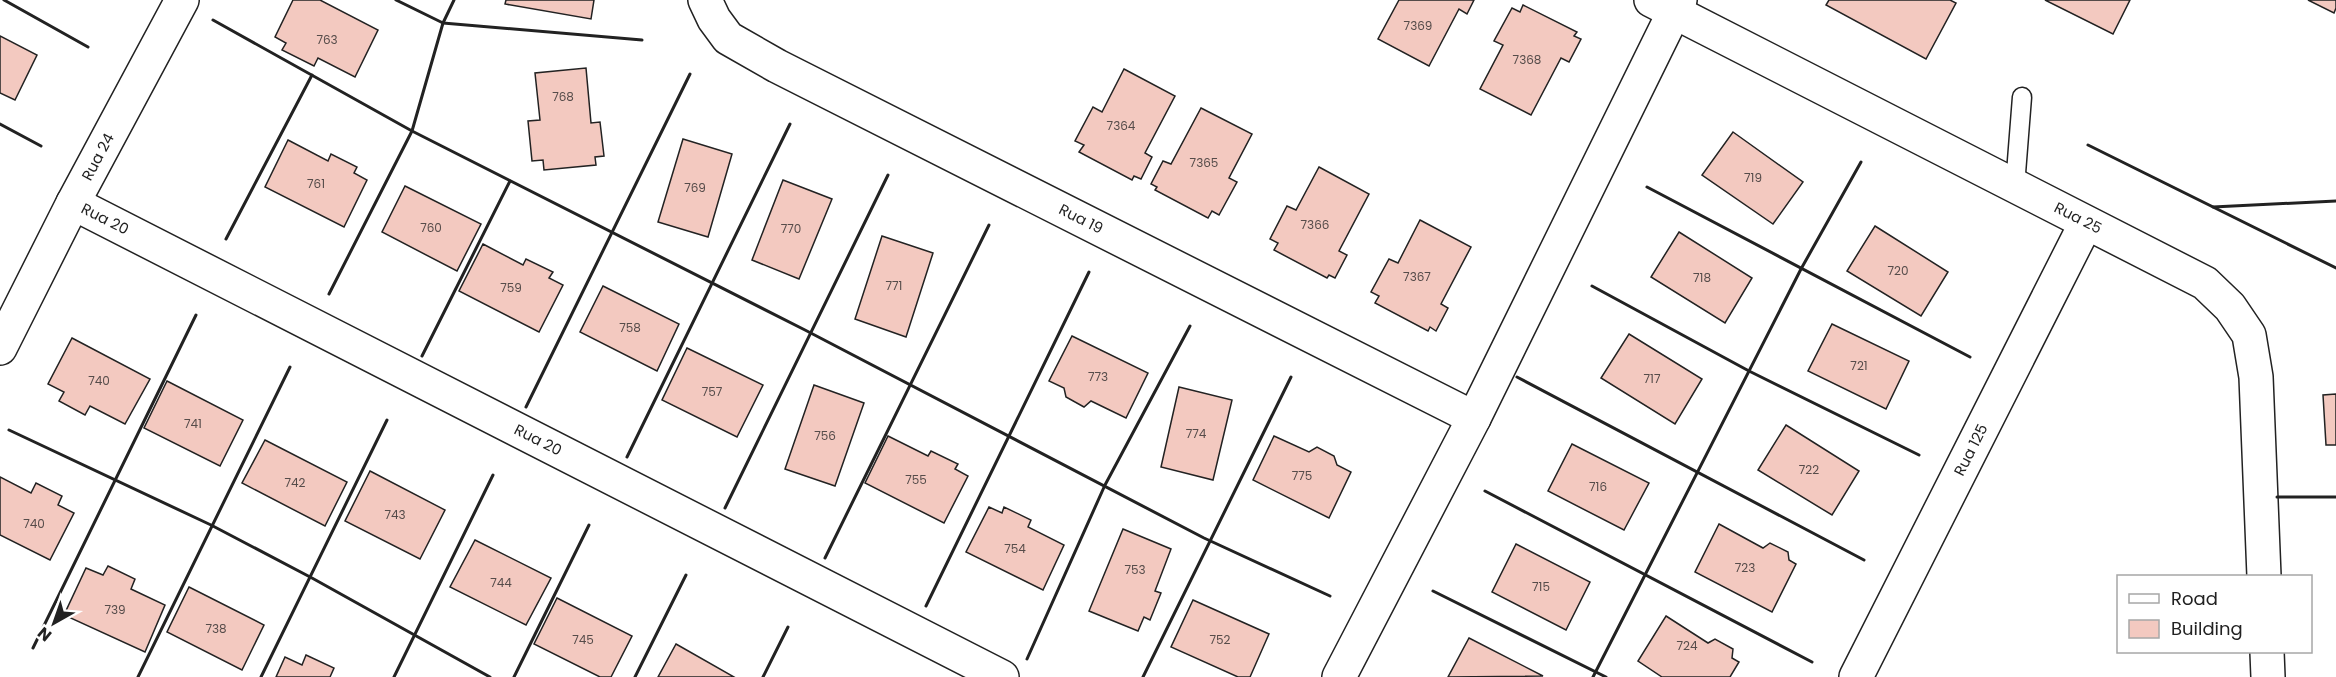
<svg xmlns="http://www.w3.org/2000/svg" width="2336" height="677" font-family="Poppins,sans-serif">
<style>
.building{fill:#f3c9c0;stroke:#222;stroke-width:1.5}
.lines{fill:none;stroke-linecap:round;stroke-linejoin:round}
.lane-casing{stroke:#222;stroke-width:21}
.street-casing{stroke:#222;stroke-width:36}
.secondary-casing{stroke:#222;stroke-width:36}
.lane{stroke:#fff;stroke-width:18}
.street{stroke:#fff;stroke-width:33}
.secondary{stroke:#fff;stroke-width:33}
.wall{stroke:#222;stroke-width:3}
.labels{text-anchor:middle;stroke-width:4.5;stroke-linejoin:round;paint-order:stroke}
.number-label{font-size:12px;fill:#564c4a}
.street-label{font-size:15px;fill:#222;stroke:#fff}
</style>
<rect width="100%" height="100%" fill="#fff"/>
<g class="building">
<polygon points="293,0 320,0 378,30 355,77 318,58 314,66 282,50 286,43 275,37"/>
<polygon points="506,0 594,0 591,19 505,4"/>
<polygon points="1399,0 1474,0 1467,14 1459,9 1429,66 1378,39"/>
<polygon points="1829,0 1950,0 1956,3 1926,59 1826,5"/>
<polygon points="2045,0 2130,0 2113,34"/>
<polygon points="2308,0 2336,0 2336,8 2334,13"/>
<polygon points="1523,5 1577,32 1574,36 1581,39 1569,62 1561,58 1531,115 1480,89 1503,45 1494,41 1512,8 1520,12"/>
<polygon points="0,36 37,55 15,100 0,93"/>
<polygon points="586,68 591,123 600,122 604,156 595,157 596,165 544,170 543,160 532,161 528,121 540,120 535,73"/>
<polygon points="1124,69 1175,96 1145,153 1152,157 1141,179 1134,176 1132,180 1079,152 1084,145 1075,141 1093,107 1102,112"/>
<polygon points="1201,108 1252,134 1229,178 1237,182 1219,215 1212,211 1208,218 1155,190 1157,187 1151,184 1163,161 1171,164"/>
<polygon points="1733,132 1803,182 1773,224 1702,175"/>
<polygon points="683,139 732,154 708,237 658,222"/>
<polygon points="288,140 328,161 331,154 357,167 354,173 367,180 344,227 265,187"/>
<polygon points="1319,167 1369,194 1339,251 1347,255 1335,278 1329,275 1327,278 1274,250 1278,243 1270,239 1287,206 1296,210"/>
<polygon points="783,180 832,199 799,279 752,260"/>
<polygon points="405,186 481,224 457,271 382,232"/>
<polygon points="1420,220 1471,247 1441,304 1448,308 1436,331 1430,327 1428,331 1375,303 1379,296 1371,292 1389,259 1398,263"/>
<polygon points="1875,226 1948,272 1921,316 1847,271"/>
<polygon points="1679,232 1752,278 1725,323 1651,277"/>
<polygon points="882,236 933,253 906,337 855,319"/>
<polygon points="483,244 523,265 526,259 553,272 549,278 563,285 539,332 459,291"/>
<polygon points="603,286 679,324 657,371 580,332"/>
<polygon points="1832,324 1909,361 1886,409 1808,371"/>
<polygon points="1629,334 1702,379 1675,424 1601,378"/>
<polygon points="1072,336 1148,373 1126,418 1091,401 1084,407 1066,397 1064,388 1049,381"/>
<polygon points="72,338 150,379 125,424 90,406 85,415 59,401 64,392 48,384"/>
<polygon points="687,348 763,385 737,437 662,400"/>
<polygon points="167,381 243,420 220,466 144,428"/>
<polygon points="814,385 864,403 835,486 785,469"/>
<polygon points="1179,387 1232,400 1213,480 1161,467"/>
<polygon points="2336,394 2336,445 2326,445 2323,395"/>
<polygon points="1786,425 1859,471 1832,515 1758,470"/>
<polygon points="888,436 928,456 931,451 958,464 955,469 968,476 944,523 865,483"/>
<polygon points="1274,436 1309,452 1317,447 1334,456 1337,465 1351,472 1329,518 1253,480"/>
<polygon points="265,440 347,482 325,526 242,483"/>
<polygon points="1572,444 1649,483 1624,530 1548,491"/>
<polygon points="370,471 445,510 420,559 345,521"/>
<polygon points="0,477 31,493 36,483 62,496 58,505 74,513 50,560 0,535"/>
<polygon points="989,507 1002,513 1004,507 1031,520 1028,527 1064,545 1043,590 966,552"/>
<polygon points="1719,524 1763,548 1770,543 1788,552 1789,560 1796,564 1772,612 1695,572"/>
<polygon points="1123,529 1171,549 1155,591 1161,593 1150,620 1144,617 1138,631 1089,611"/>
<polygon points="475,540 551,578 526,625 450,587"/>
<polygon points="1516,544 1590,582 1566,630 1492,592"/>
<polygon points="108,566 135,579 131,589 165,605 145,652 64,615 86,568 103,575"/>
<polygon points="189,587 264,625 242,670 167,632"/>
<polygon points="557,598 632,636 611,677 600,677 534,644"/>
<polygon points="1193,600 1269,634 1250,677 1238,677 1171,647"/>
<polygon points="1666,616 1708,643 1715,639 1733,649 1732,658 1739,662 1730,677 1662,677 1638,661"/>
<polygon points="1469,638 1543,676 1448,677"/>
<polygon points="676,644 734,677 658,677"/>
<polygon points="306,655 334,668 330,677 276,677 285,657 302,665"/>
</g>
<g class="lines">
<defs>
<polyline id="lane" points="2015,186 2022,97"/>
<g id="street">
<polyline points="705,0 714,19 728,38 777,66 1474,418"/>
<polyline points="1651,0 2205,283 2230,307 2249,335 2256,377 2264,576"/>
<polyline points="73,203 1002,677"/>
<polyline points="0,348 73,203 182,0"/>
<polyline points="2267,652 2268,677"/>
<polyline points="1856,677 2086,223"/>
</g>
<polyline id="secondary" points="1339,677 1474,418 1680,0"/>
</defs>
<use href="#lane" class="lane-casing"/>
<use href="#street" class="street-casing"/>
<use href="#secondary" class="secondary-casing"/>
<use href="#lane" class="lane"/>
<use href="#street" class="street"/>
<use href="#secondary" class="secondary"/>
<g class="wall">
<polyline points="4,0 88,47"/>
<polyline points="396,0 443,23 642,40"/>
<polyline points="213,20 412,131 805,330 1204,538 1330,596"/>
<polyline points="0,124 41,146"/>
<polyline points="2088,145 2336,268"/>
<polyline points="1647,187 1970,357"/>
<polyline points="2213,207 2336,201"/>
<polyline points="226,239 312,75"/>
<polyline points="1592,286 1749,371 1919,455"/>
<polyline points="329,294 412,131 443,23 454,0"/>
<polyline points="422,356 510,181"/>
<polyline points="1517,377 1864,560"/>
<polyline points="526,407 690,74"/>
<polyline points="9,430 211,525 312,578 490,677"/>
<polyline points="627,457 790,124"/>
<polyline points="1485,491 1812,662"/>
<polyline points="2277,497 2336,497"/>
<polyline points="725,508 888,175"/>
<polyline points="825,558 989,225"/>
<polyline points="1433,591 1606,677"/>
<polyline points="926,606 1089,272"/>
<polyline points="33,648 196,315"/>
<polyline points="1027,659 1105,485 1190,326"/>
<polyline points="138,677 290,367"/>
<polyline points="261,677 387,420"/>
<polyline points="394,677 493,475"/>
<polyline points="514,677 589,525"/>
<polyline points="635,677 686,575"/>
<polyline points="763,677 788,627"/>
<polyline points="1143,677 1291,377"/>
<polyline points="1593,677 1801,269 1861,162"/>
</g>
</g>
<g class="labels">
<g class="number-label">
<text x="1418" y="30">7369</text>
<text x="327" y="44">763</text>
<text x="1527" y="64">7368</text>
<text x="563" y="101">768</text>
<text x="1121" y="130">7364</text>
<text x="1204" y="167">7365</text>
<text x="1753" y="182">719</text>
<text x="316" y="188">761</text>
<text x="695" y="192">769</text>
<text x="1315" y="229">7366</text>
<text x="431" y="232">760</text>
<text x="791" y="233">770</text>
<text x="1898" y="275">720</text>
<text x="1417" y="281">7367</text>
<text x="1702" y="282">718</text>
<text x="894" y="290">771</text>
<text x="511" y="292">759</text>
<text x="630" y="332">758</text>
<text x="1859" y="370">721</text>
<text x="1098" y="381">773</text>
<text x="1652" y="383">717</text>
<text x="99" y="385">740</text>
<text x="712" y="396">757</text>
<text x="193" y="428">741</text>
<text x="1196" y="438">774</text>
<text x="825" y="440">756</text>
<text x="1809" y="474">722</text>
<text x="1302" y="480">775</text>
<text x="916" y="484">755</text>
<text x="295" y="487">742</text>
<text x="1598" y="491">716</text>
<text x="395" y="519">743</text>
<text x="34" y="528">740</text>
<text x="1015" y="553">754</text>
<text x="1745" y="572">723</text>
<text x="1135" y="574">753</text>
<text x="501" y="587">744</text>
<text x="1541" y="591">715</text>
<text x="115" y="614">739</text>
<text x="216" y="633">738</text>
<text x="583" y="644">745</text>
<text x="1220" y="644">752</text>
<text x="1687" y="650">724</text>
</g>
<g class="street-label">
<text transform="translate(98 157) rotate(-62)" y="5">Rua 24</text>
<text transform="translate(2078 218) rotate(27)" y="5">Rua 25</text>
<text transform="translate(105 219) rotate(27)" y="5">Rua 20</text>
<text transform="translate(1081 219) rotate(27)" y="5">Rua 19</text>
<text transform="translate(538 440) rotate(27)" y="5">Rua 20</text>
<text transform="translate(1971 450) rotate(-63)" y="5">Rua 125</text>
</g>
</g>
<rect x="2117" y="575" width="195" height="78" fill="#ffffff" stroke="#a7a7a7" stroke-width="1.5"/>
<rect x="2129" y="594" width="30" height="9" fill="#ffffff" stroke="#a7a7a7" stroke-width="1.5"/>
<text x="2171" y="605" font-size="18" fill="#222222">Road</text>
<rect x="2129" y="620" width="30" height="18" fill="#f3c9c0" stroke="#a7a7a7" stroke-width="1.5"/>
<text x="2171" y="635" font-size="18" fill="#222222">Building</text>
<g transform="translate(54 623) rotate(220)" stroke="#ffffff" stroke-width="4.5" paint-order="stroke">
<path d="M0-4.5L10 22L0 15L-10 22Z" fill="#222222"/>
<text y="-9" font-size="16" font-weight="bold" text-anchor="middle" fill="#222222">N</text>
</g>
</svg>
